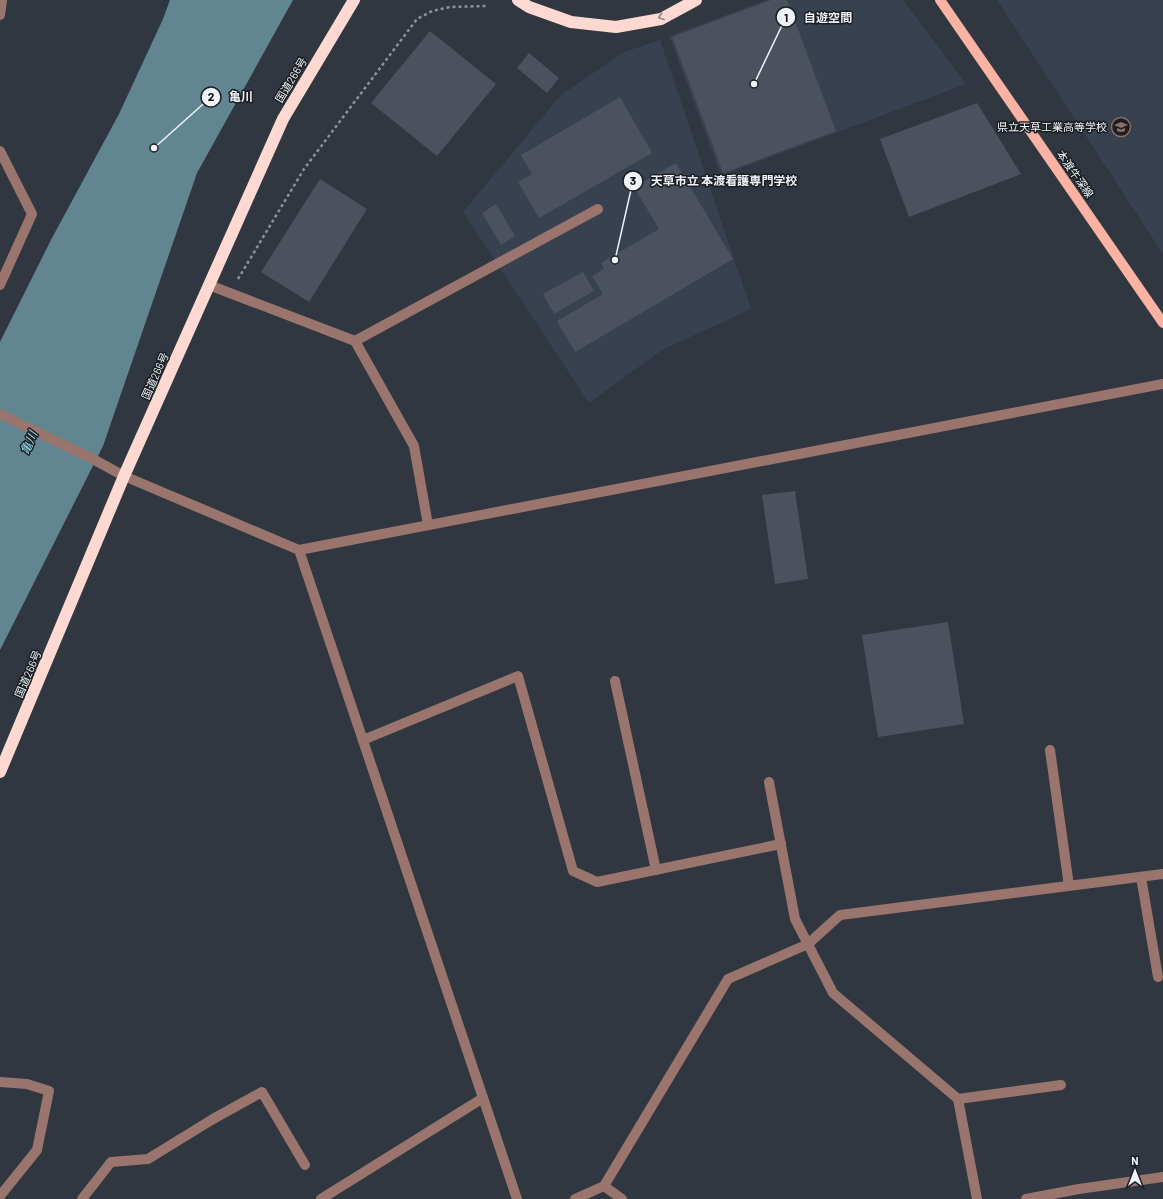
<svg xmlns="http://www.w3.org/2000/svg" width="1163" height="1199" font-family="Barlow,'Noto Sans JP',sans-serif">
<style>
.built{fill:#374150}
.water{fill:#618691}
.building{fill:#4c525d}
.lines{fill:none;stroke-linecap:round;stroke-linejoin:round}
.path{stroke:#8e939a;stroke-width:2.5;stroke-dasharray:3 3;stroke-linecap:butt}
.minor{stroke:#99756d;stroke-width:10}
.major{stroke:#fab2a2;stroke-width:10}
.highway{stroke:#fdd9d1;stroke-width:12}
.oneway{stroke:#978582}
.labels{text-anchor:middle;stroke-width:3;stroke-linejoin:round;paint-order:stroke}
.street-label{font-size:11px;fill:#eff3f9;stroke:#1b1e22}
.poi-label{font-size:11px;fill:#eff3f9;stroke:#1b1e22;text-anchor:end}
.water-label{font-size:12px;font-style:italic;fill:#99def1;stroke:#1b1e22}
.leader{fill:none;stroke:#eff3f9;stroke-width:1.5}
.callout-dot{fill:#eff3f9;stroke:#1b1e22;stroke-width:1.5}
.mark-label{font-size:12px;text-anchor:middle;font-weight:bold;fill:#111}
.callout-label{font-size:12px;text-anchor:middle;font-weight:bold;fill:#eff3f9;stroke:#1b1e22;stroke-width:3;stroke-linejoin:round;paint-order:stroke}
</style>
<rect width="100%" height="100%" fill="#313740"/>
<g class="built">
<polygon points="767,0 903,0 966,84 721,176 669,36"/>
<polygon points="997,0 1163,0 1163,254"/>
<polygon points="660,40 751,309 662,350 589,403 463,212 561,95 624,52"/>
</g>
<polygon class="water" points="170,0 293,0 197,173 103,446 0,650 0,342 52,238 119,114 163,19"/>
<g class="building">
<polygon points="771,0 787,0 836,131 723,173 672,37"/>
<polygon points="430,31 496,84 437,156 371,103"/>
<polygon points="529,53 559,78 547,93 517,68"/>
<polygon points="620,97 652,153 539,218 518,182 532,174 521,155"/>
<polygon points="977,103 1021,174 909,217 880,139"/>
<polygon points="676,163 733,259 575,352 557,321 603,294 592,276 604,269 601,263 659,229 634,187"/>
<polygon points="320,179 367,209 309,302 261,272"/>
<polygon points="496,204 515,236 501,245 482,213"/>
<polygon points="583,272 594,291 554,314 543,294"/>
<polygon points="795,491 808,579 775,584 762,495"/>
<polygon points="948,622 964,724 878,737 862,635"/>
</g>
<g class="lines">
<polyline class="path" points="238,279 304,169 417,19 432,11 450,7 486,6"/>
<g class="minor">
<polyline points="0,15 2,0"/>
<polyline points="0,151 32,214 0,285"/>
<polyline points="209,285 355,341 598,209"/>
<polyline points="355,341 414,446 428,525"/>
<polyline points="0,414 91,458 124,476 299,550 517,1199"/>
<polyline points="299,550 1163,384"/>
<polyline points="615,681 656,870"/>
<polyline points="363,740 518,676 573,871 597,882 781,844"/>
<polyline points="1050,750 1069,886"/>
<polyline points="769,782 795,919 833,993 958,1099 977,1199"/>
<polyline points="1141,877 1158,977"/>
<polyline points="0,1082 27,1084 49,1091 37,1150 0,1196"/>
<polyline points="958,1099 1061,1085"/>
<polyline points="604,1186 622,1199"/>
<polyline points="82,1199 111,1162 148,1159 213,1119 262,1092 305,1165"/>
<polyline points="321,1199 483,1098"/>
<polyline points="575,1199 604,1186 728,979 808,944 840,915 1163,874"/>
<polyline points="1026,1199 1079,1189 1163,1177"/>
</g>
<polyline class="major" points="940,0 1163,323"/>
<g class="highway">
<polyline points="518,0 529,7 571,22 616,27 661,19 696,0"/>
<polyline points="0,772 124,476 283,119 354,0"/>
</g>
</g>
<defs><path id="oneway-chevron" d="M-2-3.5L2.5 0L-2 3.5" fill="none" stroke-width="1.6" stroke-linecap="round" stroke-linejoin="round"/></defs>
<use class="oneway" href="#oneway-chevron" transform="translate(661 17) rotate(160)"/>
<defs>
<symbol id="school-ring" viewBox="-11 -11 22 22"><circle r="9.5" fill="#1b1e22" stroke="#8d6e63" stroke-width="1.5"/><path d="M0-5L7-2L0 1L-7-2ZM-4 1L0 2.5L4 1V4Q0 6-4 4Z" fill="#8d6e63"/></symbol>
</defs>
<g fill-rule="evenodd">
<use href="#school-ring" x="1110" y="116" width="22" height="22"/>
</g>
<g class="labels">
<g class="street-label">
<text transform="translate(291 80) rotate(-59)" y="4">国道266号</text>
<text transform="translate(1075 174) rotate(55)" y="4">本渡牛深線</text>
<text transform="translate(155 376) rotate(-66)" y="4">国道266号</text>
<text transform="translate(28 674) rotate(-67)" y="4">国道266号</text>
</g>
<g class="poi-label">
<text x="1107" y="131">県立天草工業高等学校</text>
</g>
<g class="water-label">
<text transform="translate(29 443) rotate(-67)" y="4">亀川</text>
</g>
</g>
<path class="leader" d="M754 84L786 17M154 148L211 97M615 260L633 181"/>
<g class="callout-dot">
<circle cx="754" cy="84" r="4"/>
<circle cx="154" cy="148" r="4"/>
<circle cx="615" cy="260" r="4"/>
<circle cx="786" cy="17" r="10"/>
<circle cx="211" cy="97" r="10"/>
<circle cx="633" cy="181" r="10"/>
</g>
<g class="mark-label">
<text x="786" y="22">1</text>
<text x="211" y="101">2</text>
<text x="633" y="185">3</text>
</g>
<g class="callout-label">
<text x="828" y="22">自遊空間</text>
<text x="241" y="101">亀川</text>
<text x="724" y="185">天草市立 本渡看護専門学校</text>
</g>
<g transform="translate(1135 1171)" stroke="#1b1e22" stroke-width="3" paint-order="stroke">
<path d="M0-3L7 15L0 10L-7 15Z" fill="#eff3f9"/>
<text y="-6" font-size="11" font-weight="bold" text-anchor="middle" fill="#eff3f9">N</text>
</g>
</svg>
